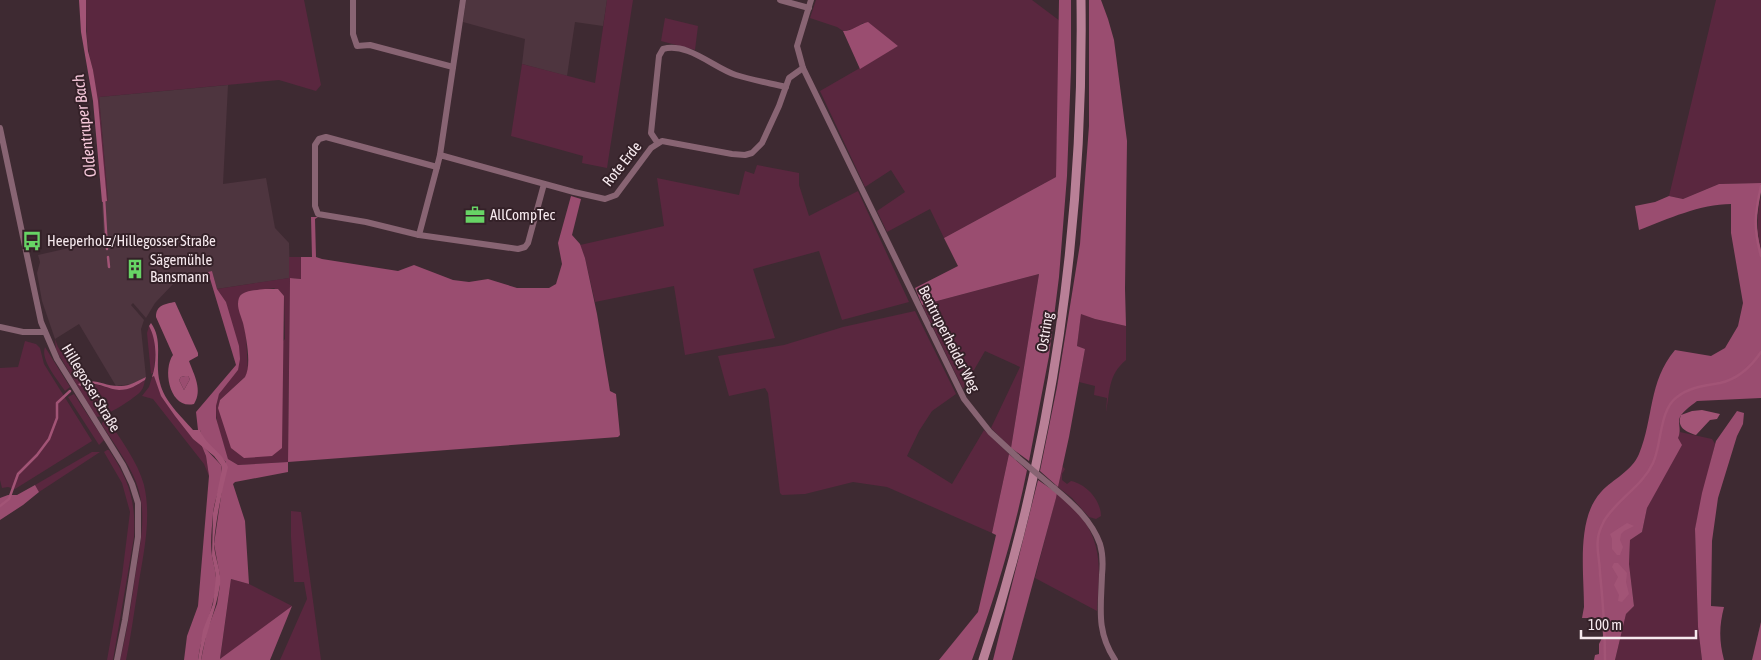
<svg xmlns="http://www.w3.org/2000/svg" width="1761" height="660" font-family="'Asap Condensed',sans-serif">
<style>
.built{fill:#4e353f}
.green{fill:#5a273f;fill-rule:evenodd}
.forest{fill:#9a4d70}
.water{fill:#a25476;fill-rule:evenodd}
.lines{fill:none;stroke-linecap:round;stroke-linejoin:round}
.stream{stroke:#a25476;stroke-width:2.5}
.street{stroke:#886473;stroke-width:6}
.secondary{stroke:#b98097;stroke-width:9}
.street-bridge{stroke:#886473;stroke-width:6}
.labels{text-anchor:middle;stroke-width:4;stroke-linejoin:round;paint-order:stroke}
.street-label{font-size:15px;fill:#f6e9ee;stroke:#342128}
.poi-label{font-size:15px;fill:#f6e9ee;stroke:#342128;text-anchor:start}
.water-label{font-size:16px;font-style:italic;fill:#f6c8da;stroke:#342128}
</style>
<rect width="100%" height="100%" fill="#3e2a32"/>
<g class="built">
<polygon points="466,0 607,0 603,26 575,22 567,76 522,64 525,39 463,22"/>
<polygon points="228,85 223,184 266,178 275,228 289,243 290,278 217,289 212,271 174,283 155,303 146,318 133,303 131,305 144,320 141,329 146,377 132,384 116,386 79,324 55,339 42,301 37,273 40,262 38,255 104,240 102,202 108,200 99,97"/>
</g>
<g class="green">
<path d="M86 0H304L321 85 316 91 279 80 99 97 108 201H107L93 70C86 46 86 25 86 0Z"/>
<polygon points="607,0 633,0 607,168 582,163 583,156 511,136 522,64 595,83"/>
<polygon points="816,0 1032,0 1060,21 1056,177 944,238 930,209 887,232 877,211 905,192 891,170 865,187 820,91 898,46 863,23 854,29 843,31 837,27 810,18"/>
<polygon points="1716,0 1761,0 1761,183 1719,184 1683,199 1669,196"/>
<polygon points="665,18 698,26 695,50 661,41"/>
<polygon points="757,165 799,173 799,185 809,216 858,191 909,302 842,320 819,251 753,269 775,338 685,355 674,286 595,302 585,258 580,245 664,226 657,178 739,195 745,171 754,174"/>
<path d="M1761 195V250C1756 231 1757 214 1761 195Z"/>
<path d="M289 257H301V279L290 278 288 462 238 465 228 459C223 440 210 414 219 394 223 386 232 377 238 370L226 302 217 289 289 278ZM274 288 284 296 285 339 218 408 220 400 245 377 248 372 246 335 238 302 242 294Z"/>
<polygon points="1039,274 1011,448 991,428 1020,367 985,351 963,389 922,305"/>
<polygon points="915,311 956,394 932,411 919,431 907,456 952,484 984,430 1009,454 992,533 887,487 853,482 805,494 782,495 780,493 768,393 765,388 729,396 718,356 784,345 843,327"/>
<path d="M1081 313 1095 319 1126 326V360C1108 375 1110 391 1106 413L1107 398 1094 395 1095 386 1079 382 1085 349 1077 346Z"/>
<path d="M149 326C157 340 156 357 153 373L151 374 147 333Z"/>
<path d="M55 339 58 347 83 382 79 384 80 386C94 380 105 389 119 390 130 390 137 385 145 380 144 384 144 387 141 391 135 398 106 417 96 417L56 350Z"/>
<polygon points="25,341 36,344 40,348 44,364 92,441 15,489 8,487 2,488 0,480 0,368 18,367"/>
<path d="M45 347 70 387 65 391C58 380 40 360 45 347Z"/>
<polygon points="154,375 162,396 193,439 201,444 206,456 209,476 204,464 153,399 142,396 149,387 152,377"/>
<polygon points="74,394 104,440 99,445 68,397"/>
<path d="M107 418C120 439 138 462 144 485 152 519 143 555 138 588 134 612 131 636 126 660H120C127 632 131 605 135 577 140 545 148 513 136 482 128 462 114 444 102 425V423Z"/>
<polygon points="1680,432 1712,439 1715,444 1695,529 1698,627 1702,660 1615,660 1626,614 1634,606 1629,564 1630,540 1642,532 1647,508 1659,485"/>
<path d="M107 450H109C129 480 136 501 134 537L113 660H107L122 576 130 512 122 483 104 452Z"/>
<polygon points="92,452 100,452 39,492 35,485"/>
<path d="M1062 466 1065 469 1062 474V480L1067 484 1071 481C1086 484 1101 500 1101 516L1096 519 1089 517 1072 498 1058 487Z"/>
<path d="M1057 493C1065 501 1075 509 1082 518 1104 547 1099 577 1097 611L1035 578Z"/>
<polygon points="291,511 301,512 321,660 280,660 307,599 304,582 294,582 291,537"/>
<polygon points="231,579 249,584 292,606 220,660"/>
</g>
<g class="forest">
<polygon points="1059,0 1071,0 1071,69 1067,176 1059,277 1049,356 1029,461 1011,448 1039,274 922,305 915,288 958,266 944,238 1056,177"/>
<polygon points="1089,0 1101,0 1108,19 1114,40 1127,141 1125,289 1126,326 1095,319 1081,314 1077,346 1085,349 1069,437 1058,487 1040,471 1057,387 1080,244 1089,126"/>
<path d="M868 22 898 46 860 69 843 31C853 31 859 24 868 22Z"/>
<path d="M1761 183C1761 194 1758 204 1757 215 1756 226 1758 239 1761 250V398L1697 401C1691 406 1680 413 1679 420 1679 427 1681 431 1678 438L1682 445 1647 508 1642 532 1630 540 1629 564 1634 606 1626 614 1615 660H1594L1595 655 1599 654V644L1603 636 1602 618H1582L1584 607C1584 572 1576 519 1601 492 1613 479 1632 471 1639 454 1654 418 1648 382 1675 350L1711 356 1725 348 1738 326 1743 303 1731 233V204C1700 204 1668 219 1639 230L1635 206 1655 202 1669 196 1683 199 1719 184Z"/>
<polygon points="571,196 581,199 572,235 580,244 585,258 597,314 610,391 616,394 620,435 618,437 288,462 288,472 235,482 233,484 245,521 249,584 231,579 220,659 292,606 270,660 201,660 207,631 217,604 220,585 220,576 214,544 226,462 203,440 200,430 198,430 196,412 236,365 208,272 212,271 217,289 226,302 239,346 240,359 238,370 219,394 216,406 216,418 228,459 238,465 288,462 290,278 301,279 301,257 312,257 311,217 318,217 315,219 316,257 322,259 398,271 414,265 453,280 469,282 488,279 517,288 549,288 556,284 562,264 558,243"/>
<polygon points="185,376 188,376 190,379 184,390 179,380 181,377"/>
<path d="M1737 411 1744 413 1743 424 1737 436 1718 498 1712 541 1711 606 1724 607C1719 626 1719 641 1724 660H1702L1698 627 1695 529 1702 493 1716 441Z"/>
<path d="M201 444 221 465C225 480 214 498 213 514 212 527 210 542 212 556 214 567 217 574 216 586 213 611 201 634 198 660H184L187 636 198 606 209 476 206 456Z"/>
<path d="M1009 454 1027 470C1014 535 995 598 972 660H939L978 612 996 535 992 533Z"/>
<polygon points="1038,480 1057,493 1056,498 1012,660 993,660"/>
<polygon points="35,485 39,492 23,505 0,520 0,498 8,495 17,495"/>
<polygon points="1761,622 1761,660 1752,660"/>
</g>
<g class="water">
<polygon points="79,0 86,0 86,31 88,51 93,70 98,101 107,201 102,202 93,101 81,32"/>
<path d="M265 289H278L284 296 282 448 272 456 244 458 231 448 218 408 220 400 245 377C252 365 246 336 243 323 241 316 238 310 238 304 238 300 239 296 242 294 248 290 259 290 265 289Z"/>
<path d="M175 302 198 353V356L189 361C194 375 203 390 194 404 170 410 162 370 173 355L156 317C156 305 165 304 175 302ZM185 376H188L190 379 184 390 179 380 181 377Z"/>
<path d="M151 323C164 341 154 362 160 383 164 401 181 416 193 430H200C206 446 222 451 228 467 222 491 216 518 214 543 214 557 222 571 220 585 216 611 205 634 201 660H198L203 630 213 604 216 576 212 556 213 513 222 469 221 465 214 456 193 439 175 416 161 396 154 376 152 377C157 362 157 341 149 326Z"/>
<path d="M146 377 145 380C137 385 130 390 119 390 105 389 94 379 80 386L78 384C97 377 101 386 119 386 128 387 137 381 146 377Z"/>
<path d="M1702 410 1720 414 1717 419 1710 420 1696 435C1686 432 1676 427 1681 415L1692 411Z"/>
<polygon points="1627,523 1634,526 1624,531 1621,534 1620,540 1623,547 1620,555 1617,555 1612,549 1612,539 1610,534"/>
<polygon points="1614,563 1618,563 1627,573 1626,582 1629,594 1622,602 1618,601 1619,595 1614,585 1618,577 1612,567"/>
</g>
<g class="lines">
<g class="stream">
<path d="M1761 186C1755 213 1753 228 1761 256"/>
<polyline points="104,198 107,249"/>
<polyline points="108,257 109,267"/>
<polyline points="0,506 9,499 18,474 37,455 49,439 57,418 57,403 70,391"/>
<path d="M1605 660C1605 631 1603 602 1600 573 1600 562 1596 549 1598 539 1598 534 1602 525 1604 521 1617 499 1642 487 1653 463 1662 444 1659 410 1677 397 1690 387 1704 386 1720 383 1738 379 1751 367 1761 352"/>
</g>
<g class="street">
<polyline points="353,0 353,34 357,46 370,45 453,67"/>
<polyline points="780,0 809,8"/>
<polyline points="811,0 797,46 803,68 964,399 990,432 1017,457"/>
<polyline points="0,128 41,322 57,359 123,465 132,484 138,503 138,537 125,620 117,660"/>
<path d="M657 142 651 133 659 56 663 49C688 42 714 68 736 75 752 80 769 83 786 87"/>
<polyline points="440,155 463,0"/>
<polyline points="544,184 528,243 525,247 518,249 419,235 366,222 318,214 315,206 315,145 319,139 326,137 437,167 440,155 574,192 605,199 616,195 651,148 662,141 732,154 745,155 752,153 762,143 779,106 789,78 803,68"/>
<polyline points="419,235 437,167"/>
<polyline points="0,327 23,332 45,332"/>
<path d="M1054 488C1073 504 1092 521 1100 544 1103 554 1103 565 1102 575 1101 608 1096 631 1115 660"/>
</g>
<path class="secondary" d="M983 660C1053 448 1084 223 1081 0"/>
<polyline class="street-bridge" points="1017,457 1054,488"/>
</g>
<defs>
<symbol id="office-bare" viewBox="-9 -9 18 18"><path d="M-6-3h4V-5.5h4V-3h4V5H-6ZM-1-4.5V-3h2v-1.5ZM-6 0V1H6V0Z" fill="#67d465" stroke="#342128" stroke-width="2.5" paint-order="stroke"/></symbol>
<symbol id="bus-bare" viewBox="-9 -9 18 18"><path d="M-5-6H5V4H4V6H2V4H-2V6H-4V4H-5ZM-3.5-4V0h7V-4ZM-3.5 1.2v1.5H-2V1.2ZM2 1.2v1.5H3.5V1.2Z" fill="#67d465" stroke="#342128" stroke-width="2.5" paint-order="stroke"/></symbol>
<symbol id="building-bare" viewBox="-9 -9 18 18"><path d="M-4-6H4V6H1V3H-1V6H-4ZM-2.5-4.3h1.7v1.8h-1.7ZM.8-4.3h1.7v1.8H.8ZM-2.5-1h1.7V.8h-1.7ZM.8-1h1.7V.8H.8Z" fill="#67d465" stroke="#342128" stroke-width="2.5" paint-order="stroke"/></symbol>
</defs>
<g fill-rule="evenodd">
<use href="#office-bare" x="461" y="201" width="28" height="28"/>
<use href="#bus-bare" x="18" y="227" width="28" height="28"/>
<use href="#building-bare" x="121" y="255" width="28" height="28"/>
</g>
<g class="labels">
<g class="street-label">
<text transform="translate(622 164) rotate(-51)" y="5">Rote Erde</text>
<text transform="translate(1045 332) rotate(-81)" y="5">Ostring</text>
<text transform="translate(949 339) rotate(63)" y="5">Bentruperheider Weg</text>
<text transform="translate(91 388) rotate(59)" y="5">Hillegosser Straße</text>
</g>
<g class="poi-label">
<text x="490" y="220">AllCompTec</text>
<text x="47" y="246">Heeperholz/Hillegosser Straße</text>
<text x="150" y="265">Sägemühle<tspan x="150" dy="17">Bansmann</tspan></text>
</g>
<g class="water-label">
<text transform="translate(84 126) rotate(-97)" y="6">Oldentruper Bach</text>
</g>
</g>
<path d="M1581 630v8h115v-8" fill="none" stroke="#f6e9ee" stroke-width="2.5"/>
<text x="1588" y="630" font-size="15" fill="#f6e9ee" stroke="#342128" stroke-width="4" paint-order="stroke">100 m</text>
</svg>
